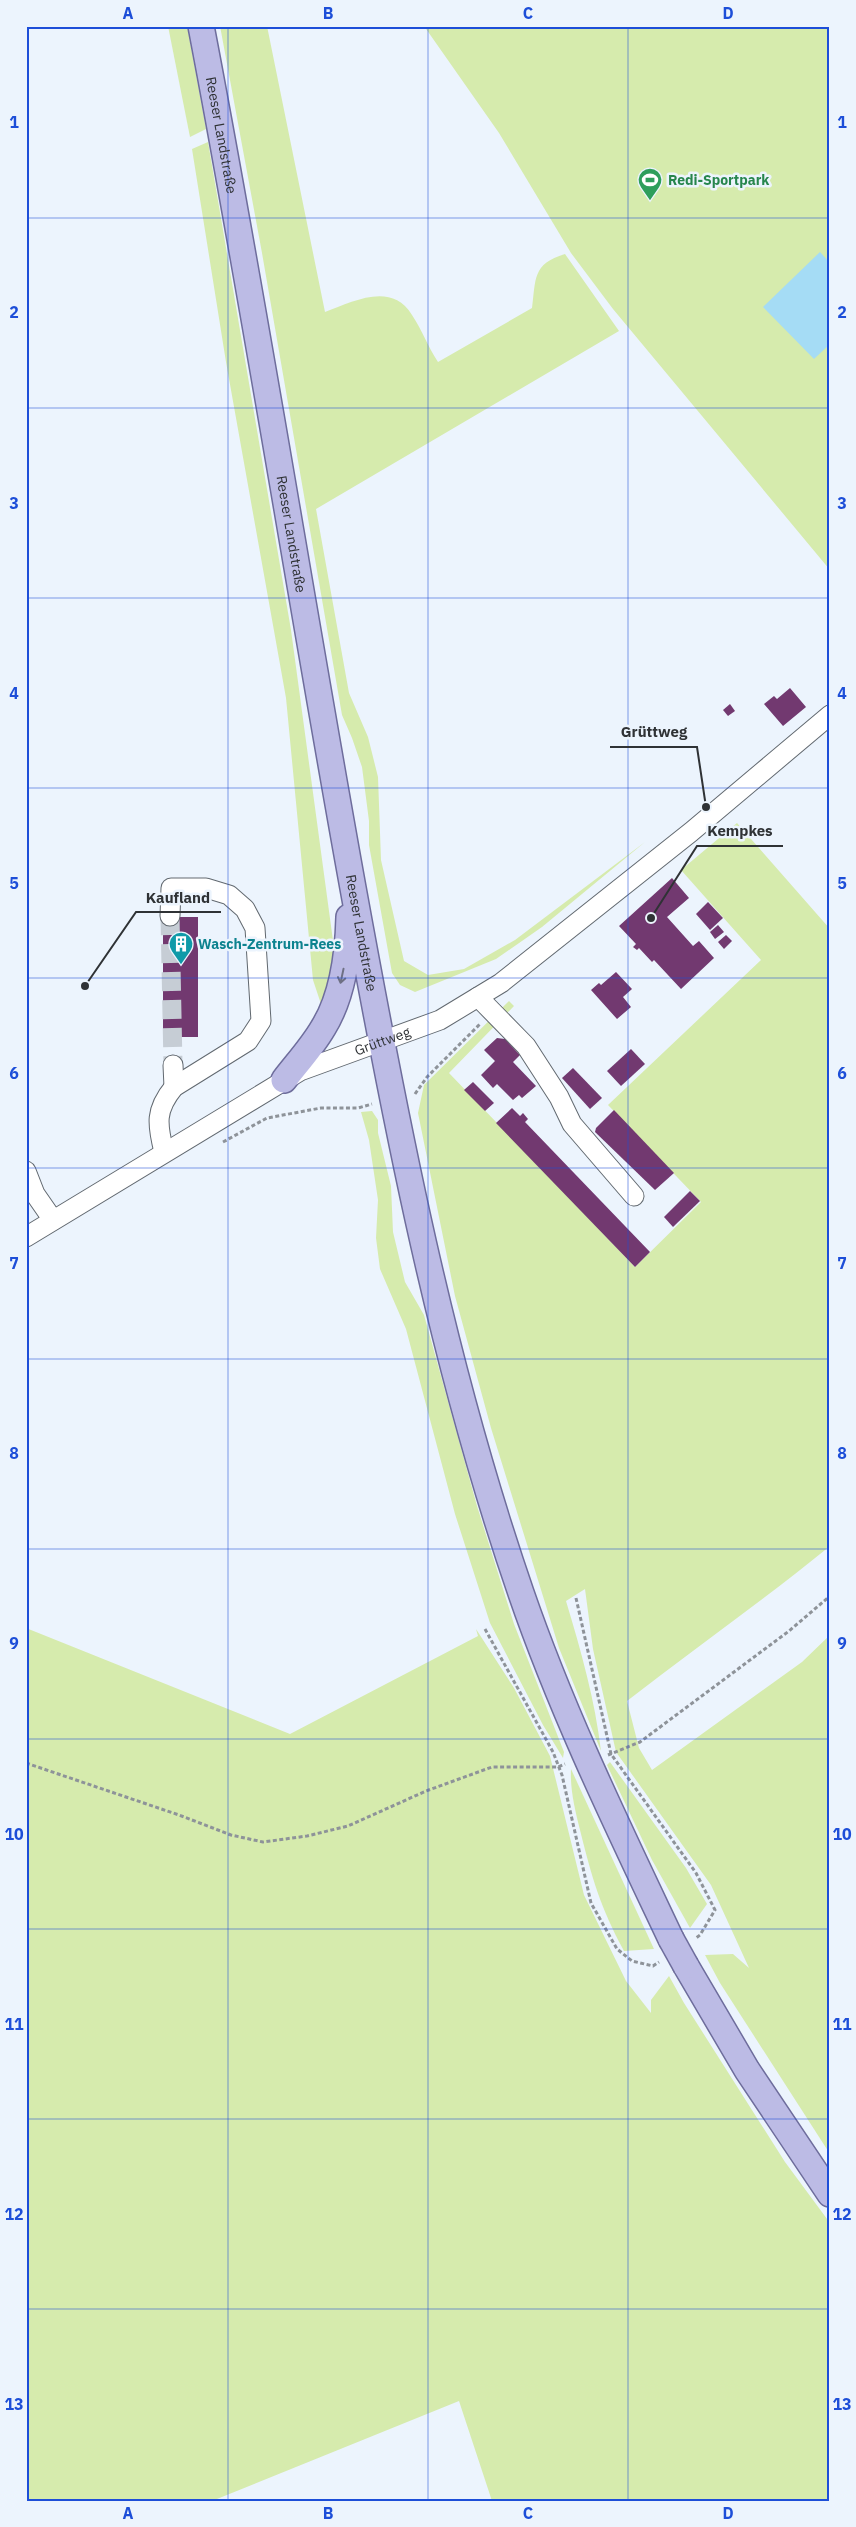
<svg xmlns="http://www.w3.org/2000/svg" width="856" height="2527" font-family="'IBM Plex Sans',sans-serif">
<style>
.green{fill:#d6ebad}
.water{fill:#a5dcf5}
.building{fill:#723970}
.lines{fill:none;stroke-linecap:round;stroke-linejoin:round}
.minor-tunnel{stroke:#c6cdd5;stroke-width:19;stroke-dasharray:19 9;stroke-linecap:butt}
.minor-casing{stroke:#626970;stroke-width:21}
.major-casing{stroke:#6e6d9c;stroke-width:28}
.path{stroke:#8e9399;stroke-width:3;stroke-dasharray:4 2.5;stroke-linecap:butt}
.minor{stroke:#fff;stroke-width:19}
.major{stroke:#bcbbe5;stroke-width:25}
.major-bridge-casing{stroke:#6e6d9c;stroke-width:28;stroke-linecap:butt}
.major-bridge{stroke:#bcbbe5;stroke-width:25}
.oneway{stroke:#6e7084}
.grid{fill:none;stroke:#1d4ed8;stroke-width:1;stroke-opacity:0.55}
.labels{text-anchor:middle;stroke-width:5;stroke-linejoin:round;paint-order:stroke}
.street-label{font-size:14px;fill:#2f3235;stroke:#ecf4fd}
.leisure-label{font-size:14px;font-weight:bold;fill:#27864d;stroke:#ecf4fd;text-anchor:start}
.culture-label{font-size:14px;font-weight:bold;fill:#0d838f;stroke:#ecf4fd;text-anchor:start}
.leader{fill:none;stroke:#2f3235;stroke-width:2}
.callout-dot{fill:#2f3235;stroke:#ecf4fd;stroke-width:2}
.callout-label{font-size:15px;text-anchor:middle;font-weight:bold;fill:#2f3235;stroke:#ecf4fd;stroke-width:5;stroke-linejoin:round;paint-order:stroke}
.neatline{fill:none;stroke:#1d4ed8;stroke-width:2}
.grid-label{font-size:16px;text-anchor:middle;font-weight:bold;fill:#1d4ed8}
</style>
<rect width="100%" height="100%" fill="#ecf4fd"/>
<g class="green">
<polygon points="168,26 187,26 206,129 190,137"/>
<path d="M220 26H267L325 312C353 302 391 281 412 315 422 330 428 347 438 362L532 308C536 279 532 264 565 254L619 331 316 509 349 693 368 737 378 777 381 860 404 961 428 975 464 969 515 940 645 842 542 927 496 959 415 992 400 985 392 973 369 845V821L362 767 352 738 342 715 262 253Z"/>
<polygon points="424,26 830,26 830,570 613,309 571,253 499,133"/>
<polygon points="208,142 291,630 334,948 335,968 323,1010 313,980 286,698 226,362 192,149"/>
<path d="M737 823 830 929V1546C764 1600 694 1649 627 1701L639 1748 652 1770 802 1662 830 1635V2154L720 1983 705 1955 733 1954 749 1968 711 1885 616 1752 593 1649 585 1589 566 1601C581 1651 595 1700 601 1751L559 1648 491 1428 455 1296 418 1113 424 1085 509 1001 514 1006 449 1073 635 1267 701 1202 608 1105 761 960 681 870Z"/>
<polygon points="372,1111 378,1120 378,1133 391,1186 393,1232 405,1282 424,1315 477,1506 514,1624 564,1752 563,1758 543,1725 490,1623 455,1514 406,1329 380,1269 376,1238 378,1200 369,1140 361,1112"/>
<polygon points="26,1628 290,1734 478,1636 476,1629 514,1688 550,1756 584,1895 626,1981 651,2013 651,2000 669,1976 684,2003 785,2162 830,2223 830,2501 492,2501 459,2401 212,2501 26,2501"/>
<polygon points="610,1762 686,1868 707,1904 690,1928 652,1860 607,1765"/>
<path d="M571 1769 654 1949 624 1951C600 1907 592 1878 580 1830 575 1810 570 1790 571 1769Z"/>
</g>
<polygon class="water" points="820,252 830,263 830,344 814,359 763,307"/>
<g class="building">
<polygon points="790,688 806,707 783,726 764,704 774,696 777,699"/>
<polygon points="730,704 735,711 728,716 723,710"/>
<polygon points="672,878 689,898 667,917 693,946 699,941 714,958 681,989 654,960 652,962 639,948 637,950 633,947 636,944 619,926"/>
<polygon points="708,902 723,918 710,930 696,914"/>
<rect x="163" y="917" width="35" height="120"/>
<polygon points="718,925 724,932 715,939 710,932"/>
<polygon points="726,935 732,941 724,949 718,942"/>
<polygon points="616,972 632,989 623,997 631,1007 617,1019 591,990 599,983 601,985"/>
<polygon points="497,1038 505,1039 520,1055 513,1062 536,1086 522,1098 519,1095 513,1100 497,1084 493,1088 481,1075 495,1061 484,1050"/>
<polygon points="631,1049 645,1064 621,1086 607,1071"/>
<polygon points="573,1068 602,1098 590,1109 562,1078"/>
<polygon points="473,1082 494,1103 485,1111 464,1090"/>
<polygon points="512,1108 520,1116 523,1113 528,1119 525,1122 650,1252 635,1267 496,1123"/>
<polygon points="614,1110 674,1173 655,1190 595,1132 596,1128"/>
<polygon points="690,1191 700,1201 673,1227 664,1217"/>
</g>
<g class="lines">
<polyline class="minor-tunnel" points="170,916 173,1065"/>
<defs>
<g id="minor">
<polyline points="478,997 526,1046 559,1097 572,1124 634,1196"/>
<polyline points="173,1065 174,1087"/>
<path d="M164 1152C157 1124 155 1110 174 1087L248 1041 261 1021 255 928 245 909 229 895 206 888H171L170 916"/>
<polyline points="26,1171 35,1194 53,1220"/>
<path id="s1" d="M26 1237 300 1071 440 1020 501 983 691 832 830 715"/>
</g>
<g id="major">
<path id="s2" d="M201 26C256 313 301 601 353 888 396 1125 442 1364 521 1593 562 1712 617 1825 671 1939"/>
<path d="M284 1080C297 1063 312 1047 323 1028 343 996 348 955 349 917"/>
<polyline points="686,1966 747,2070 830,2194"/>
</g>
</defs>
<use href="#minor" class="minor-casing"/>
<use href="#major" class="major-casing"/>
<g class="path">
<polyline points="415,1094 427,1077 480,1024"/>
<polyline points="223,1142 267,1118 321,1108 358,1108 372,1104"/>
<polyline points="576,1598 611,1754 696,1873 715,1910 700,1935 696,1938"/>
<polyline points="485,1629 553,1752 562,1775 591,1903 617,1949 632,1961 653,1966 659,1962"/>
<polyline points="608,1755 640,1742 789,1631 830,1596"/>
<polyline points="26,1763 179,1815 231,1835 263,1842 307,1836 348,1826 426,1791 492,1767 558,1767 565,1764"/>
</g>
<use href="#minor" class="minor"/>
<use href="#major" class="major"/>
<defs>
<polyline id="major-bridge" points="671,1939 686,1966"/>
</defs>
<use href="#major-bridge" class="major-bridge-casing"/>
<use href="#major-bridge" class="major-bridge"/>
</g>
<defs><path id="oneway-shaft" d="M-6 0H5M1.5-3L5.5 0L1.5 3" fill="none" stroke-width="1.6" stroke-linecap="round" stroke-linejoin="round" transform="scale(1.25)"/></defs>
<use class="oneway" href="#oneway-shaft" transform="translate(342 976) rotate(102)"/>
<path class="grid" d="M228 26V2501M428 26V2501M628 26V2501M26 218H830M26 408H830M26 598H830M26 788H830M26 978H830M26 1168H830M26 1359H830M26 1549H830M26 1739H830M26 1929H830M26 2119H830M26 2309H830"/>
<defs>
<symbol id="stadium-pin" viewBox="-11 -11 22 30"><path d="M0 17L-7.5 6A9.5 9.5 0 1 1 7.5 6Z" fill="#2e9e5b" stroke="#ecf4fd"/><path d="M0-5a6.5 5 0 1 0 0 10a6.5 5 0 1 0 0-10ZM-3.5-1.8h7v3.6h-7Z" fill="#fff"/></symbol>
<symbol id="building-pin" viewBox="-11 -11 22 30"><path d="M0 17L-7.5 6A9.5 9.5 0 1 1 7.5 6Z" fill="#0f9aa8" stroke="#ecf4fd"/><path d="M-4-6H4V6H1V3H-1V6H-4ZM-2.5-4.3h1.7v1.8h-1.7ZM.8-4.3h1.7v1.8H.8ZM-2.5-1h1.7V.8h-1.7ZM.8-1h1.7V.8H.8Z" fill="#fff"/></symbol>
</defs>
<g fill-rule="evenodd">
<use href="#stadium-pin" x="636" y="166" width="28" height="38"/>
<use href="#building-pin" x="167" y="930" width="28" height="38"/>
</g>
<g class="labels">
<g class="street-label">
<text dy="5" stroke="none"><textPath href="#s2" startOffset="111">Reeser Landstraße</textPath></text>
<text dy="5" stroke="none"><textPath href="#s2" startOffset="516">Reeser Landstraße</textPath></text>
<text dy="5" stroke="none"><textPath href="#s2" startOffset="921">Reeser Landstraße</textPath></text>
<text dy="5" stroke="none"><textPath href="#s1" startOffset="408">Grüttweg</textPath></text>
</g>
<g class="leisure-label">
<text x="668" y="185">Redi-Sportpark</text>
</g>
<g class="culture-label">
<text x="198" y="949">Wasch-Zentrum-Rees</text>
</g>
</g>
<path class="leader" d="M706 807L697 747H610M651 918L697 846H783M85 986L136 912H221"/>
<g class="callout-dot">
<circle cx="706" cy="807" r="5"/>
<circle cx="651" cy="918" r="5"/>
<circle cx="85" cy="986" r="5"/>
</g>
<g class="callout-label">
<text x="654" y="737">Grüttweg</text>
<text x="740" y="836">Kempkes</text>
<text x="178" y="903">Kaufland</text>
</g>
<rect width="856" height="2527" fill="none" stroke="#ecf4fd" stroke-width="55"/>
<rect x="28" y="28" width="800" height="2472" class="neatline"/>
<g class="grid-label">
<text x="128" y="19">A</text>
<text x="328" y="19">B</text>
<text x="528" y="19">C</text>
<text x="728" y="19">D</text>
<text x="14" y="128">1</text>
<text x="842" y="128">1</text>
<text x="14" y="318">2</text>
<text x="842" y="318">2</text>
<text x="14" y="509">3</text>
<text x="842" y="509">3</text>
<text x="14" y="699">4</text>
<text x="842" y="699">4</text>
<text x="14" y="889">5</text>
<text x="842" y="889">5</text>
<text x="14" y="1079">6</text>
<text x="842" y="1079">6</text>
<text x="14" y="1269">7</text>
<text x="842" y="1269">7</text>
<text x="14" y="1459">8</text>
<text x="842" y="1459">8</text>
<text x="14" y="1649">9</text>
<text x="842" y="1649">9</text>
<text x="14" y="1840">10</text>
<text x="842" y="1840">10</text>
<text x="14" y="2030">11</text>
<text x="842" y="2030">11</text>
<text x="14" y="2220">12</text>
<text x="842" y="2220">12</text>
<text x="14" y="2410">13</text>
<text x="842" y="2410">13</text>
<text x="128" y="2519">A</text>
<text x="328" y="2519">B</text>
<text x="528" y="2519">C</text>
<text x="728" y="2519">D</text>
</g>
</svg>
